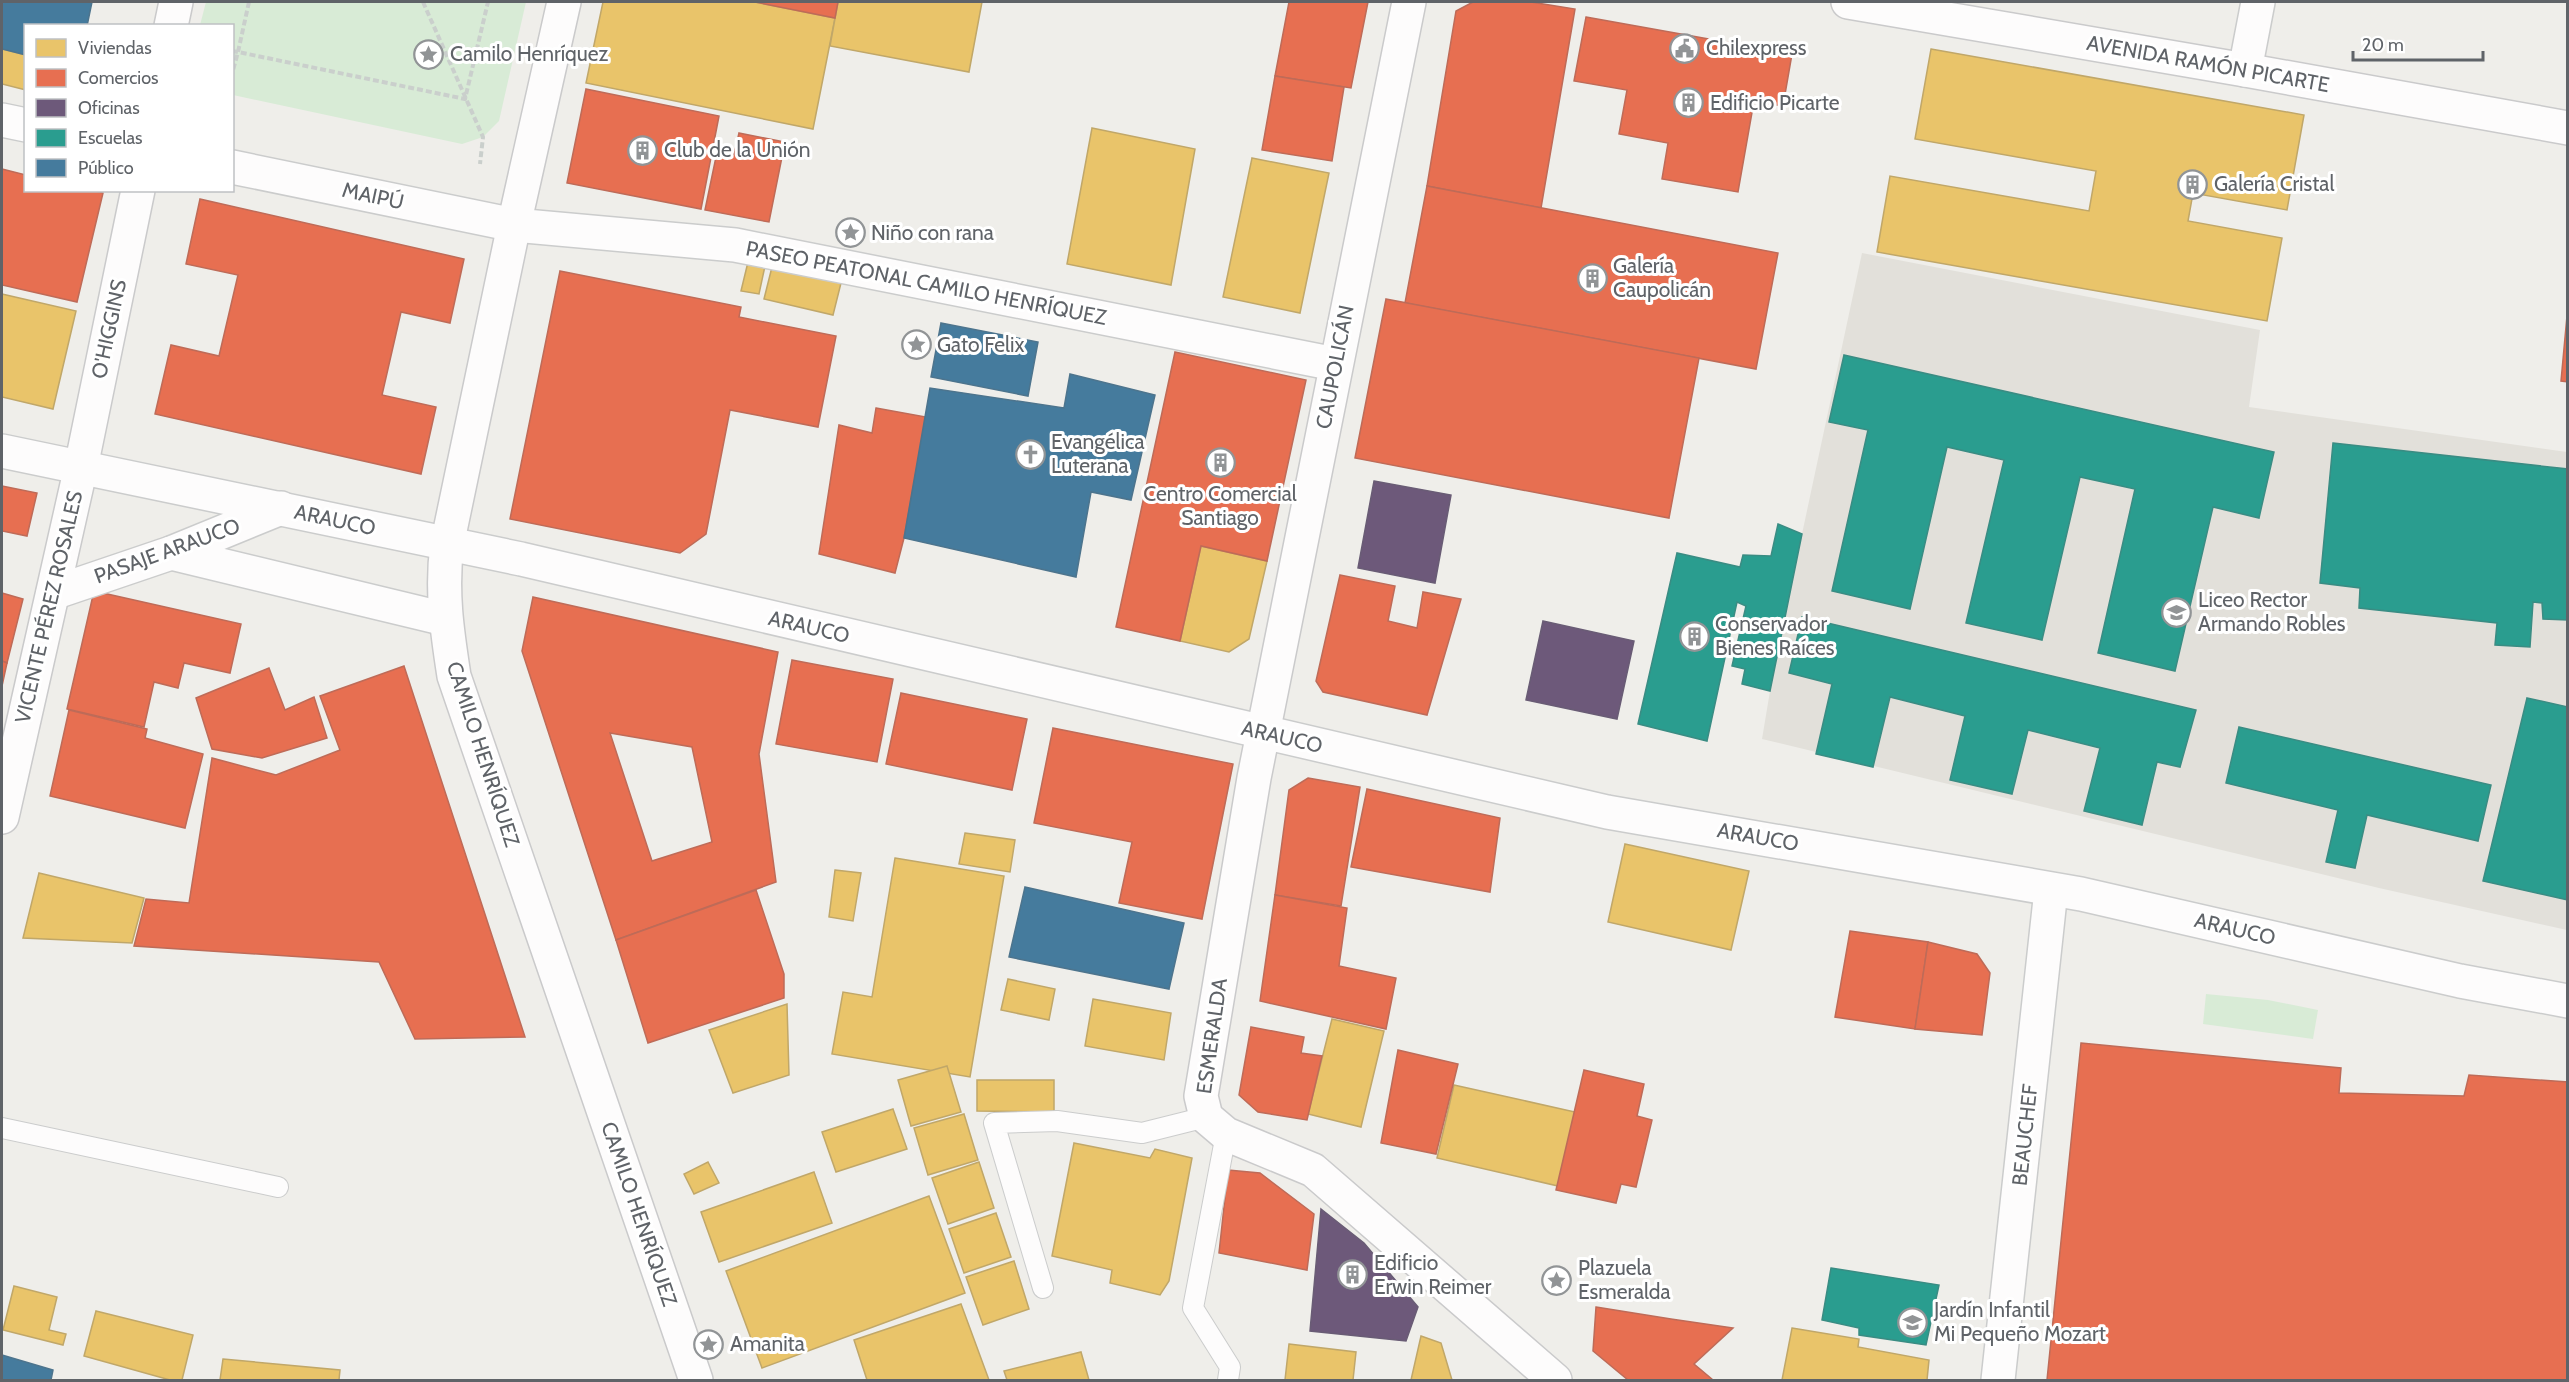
<svg xmlns="http://www.w3.org/2000/svg" width="2569" height="1382" font-family="Cabin,sans-serif">
<style>
.education{fill:#e2e0da}
.green{fill:#d8ebd6}
.homes{fill:#e9c46a;stroke:#c0a769;stroke-width:1.5}
.shops{fill:#e76f51;stroke:#be6b58;stroke-width:1.5;fill-rule:evenodd}
.offices{fill:#6d597a;stroke:#695c75;stroke-width:1.5}
.schools{fill:#2a9d8f;stroke:#3a8c83;stroke-width:1.5}
.public{fill:#457b9d;stroke:#4d748d;stroke-width:1.5}
.lines{fill:none;stroke-linecap:round;stroke-linejoin:round}
.lane-casing{stroke:#cbcccc;stroke-width:22}
.street-casing{stroke:#cbcccc;stroke-width:36}
.secondary-casing{stroke:#cacacb;stroke-width:36}
.path{stroke:#cacfcc;stroke-width:4;stroke-dasharray:6 3;stroke-linecap:butt}
.lane{stroke:#fdfcfc;stroke-width:20}
.street{stroke:#fdfcfc;stroke-width:33}
.secondary{stroke:#fdfcfc;stroke-width:33}
.labels{text-anchor:middle;stroke-width:6;stroke-linejoin:round;paint-order:stroke}
.poi-label{font-size:21px;fill:#5f6368;stroke:#fff;text-anchor:start}
.street-label{font-size:21px;fill:#5f6368;stroke:#fff}
</style>
<rect width="100%" height="100%" fill="#efeeea"/>
<polygon class="education" points="1862,253 2260,330 2249,407 2567,452 2567,930 2379,888 1762,739 1770,691 1802,534"/>
<g class="green">
<polygon points="206,2 526,2 499,121 483,137 462,144 233,95 232,26 200,25"/>
<polygon points="2206,994 2268,1000 2318,1010 2313,1039 2203,1024"/>
</g>
<g class="homes">
<polygon points="603,2 755,2 835,18 813,129 586,83"/>
<polygon points="838,2 982,2 969,72 830,46"/>
<polygon points="2,49 26,55 26,90 2,84"/>
<polygon points="1931,49 2304,115 2287,210 2193,193 2188,221 2282,238 2267,321 1877,252 1890,176 2089,211 2096,171 1915,139"/>
<polygon points="1092,128 1195,149 1171,285 1067,264"/>
<polygon points="1252,158 1329,173 1300,313 1223,297"/>
<polygon points="748,262 765,266 759,294 741,291"/>
<polygon points="772,267 841,283 833,315 764,299"/>
<polygon points="2,294 76,311 53,409 2,397"/>
<polygon points="1201,546 1267,561 1249,639 1229,652 1180,641"/>
<polygon points="965,833 1015,840 1010,872 959,864"/>
<polygon points="1625,844 1749,871 1731,950 1608,922"/>
<polygon points="895,858 1004,876 970,1077 832,1054 843,992 872,997"/>
<polygon points="835,870 861,873 853,921 829,917"/>
<polygon points="39,873 144,898 132,943 23,938"/>
<polygon points="1008,979 1055,989 1049,1020 1001,1010"/>
<polygon points="1093,999 1171,1013 1164,1060 1085,1046"/>
<polygon points="787,1004 789,1075 733,1093 709,1030"/>
<polygon points="1332,1019 1384,1031 1361,1127 1308,1114"/>
<polygon points="947,1066 961,1112 911,1126 898,1080"/>
<polygon points="977,1080 1054,1080 1054,1112 977,1111"/>
<polygon points="1454,1085 1575,1112 1558,1186 1437,1158"/>
<polygon points="893,1109 907,1149 836,1172 822,1132"/>
<polygon points="964,1114 978,1160 928,1175 914,1128"/>
<polygon points="1074,1143 1150,1158 1155,1149 1192,1158 1169,1281 1160,1295 1110,1283 1112,1270 1052,1256"/>
<polygon points="708,1162 719,1183 694,1194 684,1174"/>
<polygon points="979,1162 994,1208 948,1224 932,1178"/>
<polygon points="814,1172 832,1223 719,1262 701,1212"/>
<polygon points="929,1196 965,1293 762,1368 726,1271"/>
<polygon points="996,1213 1011,1257 964,1273 949,1229"/>
<polygon points="1014,1261 1029,1309 983,1325 966,1277"/>
<polygon points="14,1286 57,1297 49,1330 66,1334 63,1345 3,1330"/>
<polygon points="961,1304 989,1380 867,1380 854,1340"/>
<polygon points="96,1311 193,1335 182,1380 170,1380 84,1356"/>
<polygon points="1792,1328 1859,1339 1858,1347 1929,1360 1927,1380 1782,1380"/>
<polygon points="1421,1336 1441,1343 1452,1380 1411,1380"/>
<polygon points="1289,1344 1356,1352 1353,1380 1285,1380"/>
<polygon points="1081,1352 1089,1380 1007,1380 1004,1371"/>
<polygon points="223,1359 340,1370 339,1380 220,1380"/>
</g>
<g class="shops">
<polygon points="755,2 838,2 835,18"/>
<polygon points="1289,2 1368,2 1351,88 1275,76"/>
<polygon points="1473,2 1531,2 1575,9 1541,208 1427,186 1456,11"/>
<polygon points="1586,17 1792,54 1783,106 1754,101 1738,192 1662,179 1668,143 1619,134 1627,90 1574,81"/>
<polygon points="1275,76 1344,87 1332,161 1262,150"/>
<polygon points="586,89 719,116 701,209 567,183"/>
<polygon points="739,133 785,142 769,222 705,210 717,152 734,155"/>
<polygon points="2,169 26,175 26,190 91,190 103,193 77,302 2,285"/>
<polygon points="1427,186 1778,253 1756,369 1405,303"/>
<polygon points="200,199 464,259 450,323 401,312 382,395 436,407 421,474 155,414 171,345 219,356 238,275 186,264"/>
<polygon points="560,271 741,307 739,317 836,336 818,427 730,410 706,534 680,553 510,519"/>
<polygon points="1386,299 1699,358 1669,518 1355,458"/>
<polygon points="2568,305 2568,382 2561,381"/>
<polygon points="1175,352 1306,380 1267,561 1201,546 1180,641 1116,627"/>
<polygon points="876,408 926,417 904,538 895,573 819,554 839,425 872,433"/>
<polygon points="2,486 37,493 27,536 2,531"/>
<polygon points="1340,575 1395,586 1388,621 1417,628 1423,592 1461,599 1427,715 1323,692 1316,681"/>
<polygon points="94,591 241,624 230,673 184,663 178,688 154,682 144,727 67,709"/>
<polygon points="2,593 23,599 7,663 2,661"/>
<path d="M533 597 778 652 759 754 776 882 616 940 522 651ZM610 733 692 747 712 842 652 861Z"/>
<polygon points="792,660 893,679 877,762 776,744"/>
<polygon points="2,661 7,663 2,686"/>
<polygon points="404,666 525,1037 415,1039 379,962 134,946 146,899 189,903 212,758 276,775 340,750 320,696"/>
<polygon points="269,668 285,710 314,697 327,738 262,758 212,749 196,698"/>
<polygon points="901,693 1027,719 1012,790 886,764"/>
<polygon points="69,710 147,729 145,738 203,754 185,828 50,796"/>
<polygon points="1053,728 1233,764 1202,919 1119,903 1132,842 1034,823"/>
<polygon points="1308,778 1360,787 1341,906 1275,895 1289,790"/>
<polygon points="1367,789 1500,818 1490,892 1351,867"/>
<polygon points="756,890 784,974 784,998 648,1043 616,940"/>
<polygon points="1275,895 1347,908 1339,966 1396,978 1386,1029 1260,1001"/>
<polygon points="1850,931 1928,942 1915,1029 1835,1017"/>
<polygon points="1928,942 1977,954 1990,973 1982,1035 1915,1029"/>
<polygon points="1251,1027 1304,1037 1301,1053 1322,1056 1307,1120 1258,1112 1239,1095"/>
<polygon points="2081,1043 2341,1068 2339,1093 2464,1096 2469,1075 2568,1082 2568,1380 2047,1380"/>
<polygon points="1398,1050 1458,1064 1436,1154 1381,1143"/>
<polygon points="1584,1070 1644,1084 1637,1116 1652,1120 1636,1187 1621,1184 1616,1203 1556,1190"/>
<polygon points="1228,1170 1260,1173 1314,1214 1307,1270 1219,1253"/>
<polygon points="1596,1307 1671,1319 1733,1328 1694,1364 1713,1380 1628,1380 1593,1351"/>
</g>
<g class="offices">
<polygon points="1374,481 1451,495 1435,583 1358,568"/>
<polygon points="1543,621 1634,641 1617,719 1526,700"/>
<polygon points="1321,1209 1364,1243 1418,1307 1406,1341 1310,1331"/>
</g>
<g class="schools">
<polygon points="1844,355 2274,452 2259,518 2213,507 2175,671 2098,653 2135,489 2080,477 2042,640 1966,623 2004,460 1947,447 1910,609 1832,591 1868,430 1829,422"/>
<polygon points="2333,443 2568,469 2568,620 2543,619 2542,603 2533,602 2530,647 2495,645 2497,623 2359,608 2360,588 2320,583"/>
<polygon points="1778,524 1802,534 1770,691 1742,684 1745,669 1732,666 1746,606 1737,602 1707,741 1638,724 1677,553 1740,567 1743,555 1771,556"/>
<polygon points="1802,617 2196,710 2180,767 2157,762 2142,825 2084,811 2100,748 2028,730 2012,794 1950,780 1965,716 1890,697 1873,767 1816,754 1832,684 1789,673"/>
<polygon points="2527,698 2568,707 2568,900 2483,881"/>
<polygon points="2239,727 2491,785 2478,841 2367,815 2355,868 2326,862 2338,810 2226,783"/>
<polygon points="1831,1268 1939,1285 1926,1345 1859,1335 1859,1328 1822,1320"/>
</g>
<g class="public">
<polygon points="2,2 92,2 87,26 26,26 26,55 2,49"/>
<polygon points="941,323 1038,342 1028,396 931,377"/>
<polygon points="1070,374 1155,395 1131,500 1091,492 1076,577 904,538 930,388 1064,408"/>
<polygon points="1025,887 1184,923 1169,989 1009,957"/>
<polygon points="2,1355 53,1370 51,1380 2,1380"/>
</g>
<g class="lines">
<defs>
<g id="lane">
<polyline points="2,1128 278,1187"/>
<polyline points="1226,1134 1193,1308 1230,1367 1228,1380"/>
<polyline points="1043,1288 994,1123 1057,1121 1142,1133 1206,1117"/>
</g>
<g id="street">
<polyline points="2245,70 2258,2"/>
<polyline points="2,120 26,125"/>
<polyline points="232,167 514,225 735,245 1335,364"/>
<polyline points="2,451 521,559 1607,812 2081,894 2460,981 2568,1001"/>
<polyline points="171,553 445,619"/>
<polyline points="53,593 171,553 281,508"/>
<polyline points="1998,1380 2051,890"/>
</g>
<g id="secondary">
<path d="M564 2 514 225 447 545C441 590 447 631 454 676L696 1380"/>
<polyline points="1409,2 1254,778 1201,1096 1206,1117 1226,1134 1313,1170 1555,1380"/>
<polyline points="1848,2 2245,70 2568,128"/>
<polyline points="171,26 176,2"/>
<polyline points="2,817 81,467 138,190"/>
</g>
</defs>
<use href="#lane" class="lane-casing"/>
<use href="#street" class="street-casing"/>
<use href="#secondary" class="secondary-casing"/>
<g class="path">
<polyline points="249,2 238,52 465,99 488,2"/>
<polyline points="423,2 483,137 480,164"/>
<polyline points="232,51 238,52 232,74"/>
</g>
<use href="#lane" class="lane"/>
<use href="#street" class="street"/>
<use href="#secondary" class="secondary"/>
</g>
<defs>
<symbol id="civic-ring" viewBox="-11 -11 22 22"><circle r="9.5" fill="#fff" stroke="#919496" stroke-width="1.5"/><path d="M-.6-6.5H3V-4.5H.6V-3L4-1V1h2V6H-6V1h2V-1L-.6-3ZM-1.2 2.5V6h2.4V2.5Z" fill="#919496"/></symbol>
<symbol id="sight-ring" viewBox="-11 -11 22 22"><circle r="9.5" fill="#fff" stroke="#919496" stroke-width="1.5"/><path d="M0-6L1.8-2.2L6-1.7L2.9 1.2L3.7 5.4L0 3.3L-3.7 5.4L-2.9 1.2L-6-1.7L-1.8-2.2Z" fill="#919496"/></symbol>
<symbol id="building-ring" viewBox="-11 -11 22 22"><circle r="9.5" fill="#fff" stroke="#919496" stroke-width="1.5"/><path d="M-4-6H4V6H1V3H-1V6H-4ZM-2.5-4.3h1.7v1.8h-1.7ZM.8-4.3h1.7v1.8H.8ZM-2.5-1h1.7V.8h-1.7ZM.8-1h1.7V.8H.8Z" fill="#919496"/></symbol>
<symbol id="church-ring" viewBox="-11 -11 22 22"><circle r="9.5" fill="#fff" stroke="#919496" stroke-width="1.5"/><path d="M-1.2-6h2.4v3.5h3.3v2.4h-3.3V6h-2.4V-.1h-3.3v-2.4h3.3Z" fill="#919496"/></symbol>
<symbol id="school-ring" viewBox="-11 -11 22 22"><circle r="9.5" fill="#fff" stroke="#919496" stroke-width="1.5"/><path d="M0-5L7-2L0 1L-7-2ZM-4 1L0 2.5L4 1V4Q0 6-4 4Z" fill="#919496"/></symbol>
</defs>
<g fill-rule="evenodd">
<use href="#civic-ring" x="1668" y="32" width="33" height="33"/>
<use href="#sight-ring" x="412" y="38" width="33" height="33"/>
<use href="#building-ring" x="1672" y="86" width="33" height="33"/>
<use href="#building-ring" x="626" y="134" width="33" height="33"/>
<use href="#building-ring" x="2176" y="168" width="33" height="33"/>
<use href="#sight-ring" x="834" y="216" width="33" height="33"/>
<use href="#building-ring" x="1576" y="262" width="33" height="33"/>
<use href="#sight-ring" x="900" y="328" width="33" height="33"/>
<use href="#church-ring" x="1014" y="438" width="33" height="33"/>
<use href="#building-ring" x="1204" y="446" width="33" height="33"/>
<use href="#school-ring" x="2160" y="596" width="33" height="33"/>
<use href="#building-ring" x="1678" y="620" width="33" height="33"/>
<use href="#building-ring" x="1336" y="1258" width="33" height="33"/>
<use href="#sight-ring" x="1540" y="1264" width="33" height="33"/>
<use href="#school-ring" x="1896" y="1306" width="33" height="33"/>
<use href="#sight-ring" x="692" y="1328" width="33" height="33"/>
</g>
<g class="labels">
<g class="poi-label">
<text x="1706" y="55">Chilexpress</text>
<text x="450" y="61">Camilo Henríquez</text>
<text x="1710" y="110">Edificio Picarte</text>
<text x="664" y="157">Club de la Unión</text>
<text x="2214" y="191">Galería Cristal</text>
<text x="871" y="240">Niño con rana</text>
<text x="1613" y="273">Galería<tspan x="1613" dy="24">Caupolicán</tspan></text>
<text x="937" y="352">Gato Felix</text>
<text x="1051" y="449">Evangélica<tspan x="1051" dy="24">Luterana</tspan></text>
<text x="1220" y="501" text-anchor="middle">Centro Comercial<tspan x="1220" dy="24">Santiago</tspan></text>
<text x="2198" y="607">Liceo Rector<tspan x="2198" dy="24">Armando Robles</tspan></text>
<text x="1715" y="631">Conservador<tspan x="1715" dy="24">Bienes Raíces</tspan></text>
<text x="1374" y="1270">Edificio<tspan x="1374" dy="24">Erwin Reimer</tspan></text>
<text x="1578" y="1275">Plazuela<tspan x="1578" dy="24">Esmeralda</tspan></text>
<text x="1934" y="1317">Jardín Infantil<tspan x="1934" dy="24">Mi Pequeño Mozart</tspan></text>
<text x="730" y="1351">Amanita</text>
</g>
<g class="street-label">
<text transform="translate(2208 64) rotate(10)" y="7">AVENIDA RAMÓN PICARTE</text>
<text transform="translate(373 196) rotate(12)" y="7">MAIPÚ</text>
<text transform="translate(926 283) rotate(11)" y="7">PASEO PEATONAL CAMILO HENRÍQUEZ</text>
<text transform="translate(109 329) rotate(-78)" y="7">O'HIGGINS</text>
<text transform="translate(1335 367) rotate(-79)" y="7">CAUPOLICÁN</text>
<text transform="translate(335 520) rotate(12)" y="7">ARAUCO</text>
<text transform="translate(167 551) rotate(-20)" y="7">PASAJE ARAUCO</text>
<text transform="translate(49 607) rotate(-77)" y="7">VICENTE PÉREZ ROSALES</text>
<text transform="translate(809 627) rotate(13)" y="7">ARAUCO</text>
<text transform="translate(1282 737) rotate(13)" y="7">ARAUCO</text>
<text transform="translate(483 754) rotate(72)" y="7">CAMILO HENRÍQUEZ</text>
<text transform="translate(1758 837) rotate(10)" y="7">ARAUCO</text>
<text transform="translate(2235 929) rotate(13)" y="7">ARAUCO</text>
<text transform="translate(1212 1036) rotate(-82)" y="7">ESMERALDA</text>
<text transform="translate(2025 1135) rotate(-84)" y="7">BEAUCHEF</text>
<text transform="translate(639 1214) rotate(71)" y="7">CAMILO HENRÍQUEZ</text>
</g>
</g>
<rect width="2569" height="1382" fill="none" stroke="#5f6368" stroke-width="6"/>
<rect x="24" y="24" width="210" height="168" fill="#ffffff" stroke="#bfc1c3" stroke-width="1.5"/>
<rect x="36" y="39" width="30" height="18" fill="#e9c46a" stroke="#bfc1c3" stroke-width="1.5"/>
<text x="78" y="54" font-size="18" fill="#5f6368">Viviendas</text>
<rect x="36" y="69" width="30" height="18" fill="#e76f51" stroke="#bfc1c3" stroke-width="1.5"/>
<text x="78" y="84" font-size="18" fill="#5f6368">Comercios</text>
<rect x="36" y="99" width="30" height="18" fill="#6d597a" stroke="#bfc1c3" stroke-width="1.5"/>
<text x="78" y="114" font-size="18" fill="#5f6368">Oficinas</text>
<rect x="36" y="129" width="30" height="18" fill="#2a9d8f" stroke="#bfc1c3" stroke-width="1.5"/>
<text x="78" y="144" font-size="18" fill="#5f6368">Escuelas</text>
<rect x="36" y="159" width="30" height="18" fill="#457b9d" stroke="#bfc1c3" stroke-width="1.5"/>
<text x="78" y="174" font-size="18" fill="#5f6368">Público</text>
<path d="M2353 51v9h130v-9" fill="none" stroke="#5f6368" stroke-width="3"/>
<text x="2362" y="51" font-size="18" fill="#5f6368" stroke="#ffffff" stroke-width="4.5" paint-order="stroke">20 m</text>
</svg>
